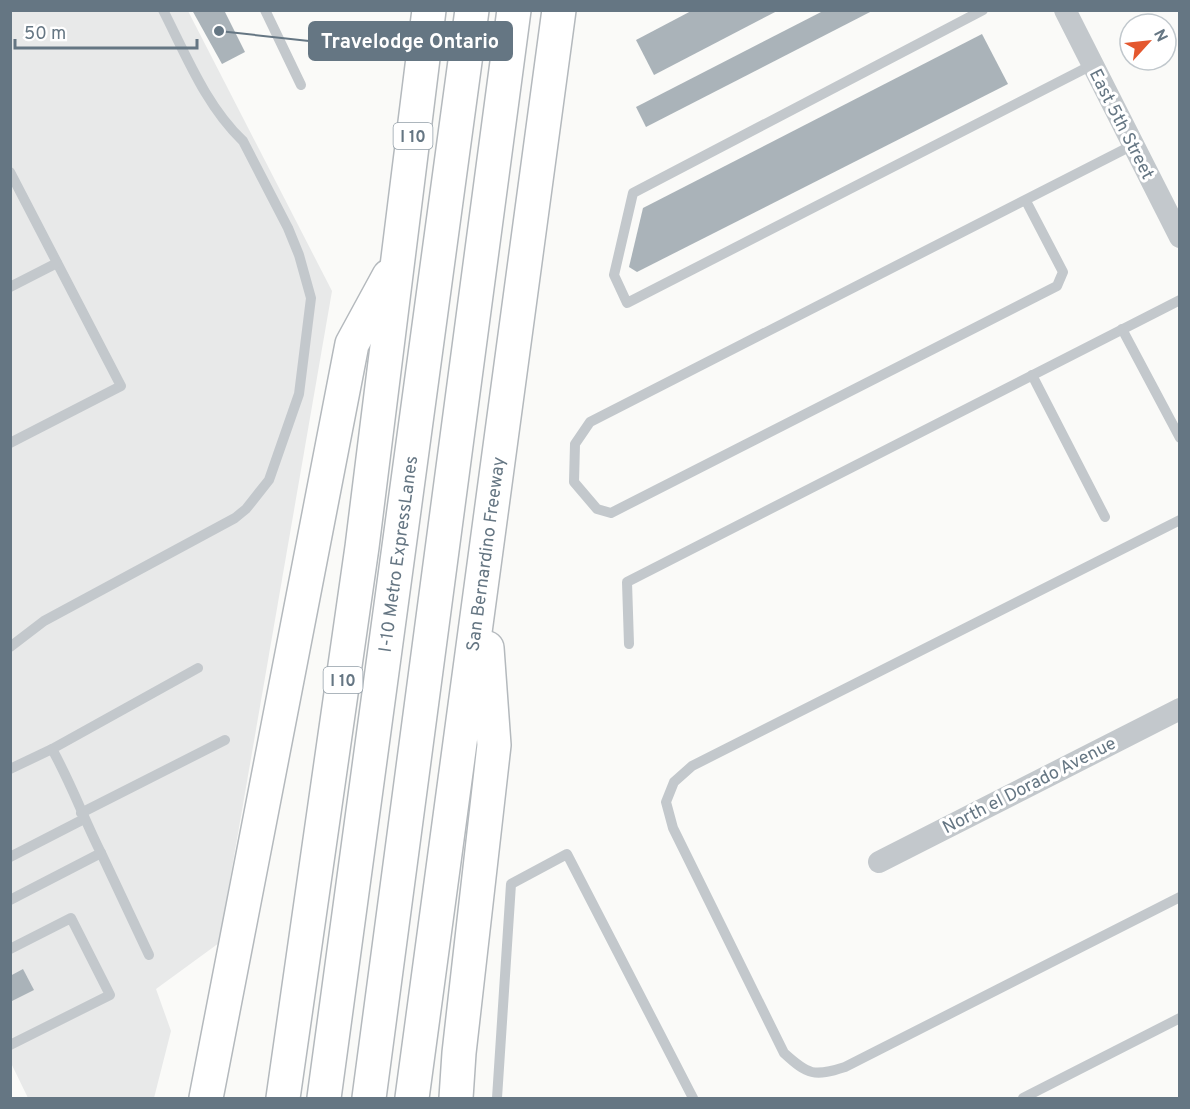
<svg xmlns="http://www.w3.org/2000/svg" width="1190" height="1109" font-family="Overpass,sans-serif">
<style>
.built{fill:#e8e9e9}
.building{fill:#aab3b9}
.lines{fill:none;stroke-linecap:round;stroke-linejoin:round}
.highway-casing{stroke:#b4b9bd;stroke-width:36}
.lane{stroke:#c3c8cc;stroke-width:10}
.street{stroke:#c3c8cc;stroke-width:22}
.highway{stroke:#fff;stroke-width:33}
.labels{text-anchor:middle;stroke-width:6;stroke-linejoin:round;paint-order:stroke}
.shield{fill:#fff;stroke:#939fa8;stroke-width:1.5}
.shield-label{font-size:16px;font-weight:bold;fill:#657683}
.street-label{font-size:18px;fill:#657683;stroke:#fff}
.leader{fill:none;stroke:#657683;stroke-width:2}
.callout-dot{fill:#657683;stroke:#fff;stroke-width:2}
.callout{fill:#657683;stroke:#657683;stroke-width:2}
.callout-label{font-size:20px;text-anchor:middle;font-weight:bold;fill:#fff}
</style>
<rect width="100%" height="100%" fill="#fafaf8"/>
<polygon class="built" points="11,11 188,11 332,291 219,943 156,989 171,1031 154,1098 28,1098 11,1063"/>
<g class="building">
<polygon points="192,10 224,10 245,52 222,64"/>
<polygon points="693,10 779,10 654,75 636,40"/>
<polygon points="825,10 874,10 646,127 636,107"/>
<polygon points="982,34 1008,84 637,272 629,267 643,208"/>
<polygon points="23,969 34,990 10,1002 10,976"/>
</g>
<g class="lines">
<defs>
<g id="highway">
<polyline points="206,1098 352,344 389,276"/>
<polyline points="283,1098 362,547 429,10"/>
<path id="s1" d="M324 1098 472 10"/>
<polyline points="369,1098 514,10"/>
<path id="s2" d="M412 1098 559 10"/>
<polyline points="456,1098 459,1053 494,745 487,648"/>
</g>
</defs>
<use href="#highway" class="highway-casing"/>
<g class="lane">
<polyline points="265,10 301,85"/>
<polyline points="983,10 633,193 614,275 627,303 1092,65"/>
<polyline points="10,172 121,386 10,443"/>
<polyline points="1026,201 1063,272 1057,286 611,513 597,509 574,482 575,444 590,422 1133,145"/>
<polyline points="10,287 57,263"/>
<polyline points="1122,329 1180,438"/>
<polyline points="1032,375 1105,517"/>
<path d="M1180 520 692 766 674 782 666 802 673 828 784 1053C808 1075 814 1077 845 1067L1180 897"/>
<polyline points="629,644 627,582 1180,300"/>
<path d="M10 647 44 621 235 518 246 509 269 480 299 394 311 298 299 255 288 228 243 141C206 106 186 55 163 10"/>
<polyline points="10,769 52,749"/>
<polyline points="81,813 225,740"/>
<polyline points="101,853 149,955"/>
<polyline points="10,857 84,819"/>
<path d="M10 900 101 853C84 819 71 783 52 749L198 668"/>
<polyline points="10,949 71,918 110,995 10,1045"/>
<polyline points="497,1098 511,884 567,854 693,1098"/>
<polyline points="1023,1098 1180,1018"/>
</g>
<g class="street">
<polyline points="1065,10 1180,237"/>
<polyline points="879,862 1180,709"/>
</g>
<use href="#highway" class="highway"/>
</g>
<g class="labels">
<g class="shield">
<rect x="393.5" y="123" width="39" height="26" rx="4.5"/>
<rect x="323.5" y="667" width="39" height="26" rx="4.5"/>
</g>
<g class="shield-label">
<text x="413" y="142">I 10</text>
<text x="343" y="686">I 10</text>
</g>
<g class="street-label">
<text transform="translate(1122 124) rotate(63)" y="6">East 5th Street</text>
<text dy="6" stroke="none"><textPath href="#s1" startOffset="549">I-10 Metro ExpressLanes</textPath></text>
<text dy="6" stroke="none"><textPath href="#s2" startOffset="549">San Bernardino Freeway</textPath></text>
<text transform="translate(1029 785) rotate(-27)" y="6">North el Dorado Avenue</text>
</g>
</g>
<path class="leader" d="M219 31L309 41"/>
<circle class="callout-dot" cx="219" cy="31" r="6"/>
<rect class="callout" x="309" y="22" width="203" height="38" rx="6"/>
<g class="callout-label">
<text x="410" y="48">Travelodge Ontario</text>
</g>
<rect width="1190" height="1109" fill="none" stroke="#657683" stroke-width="24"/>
<g transform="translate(1148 42) rotate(63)"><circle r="28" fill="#ffffff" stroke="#c1c8cd" stroke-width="1.5"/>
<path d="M0-4.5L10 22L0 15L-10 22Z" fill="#e4572e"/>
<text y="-9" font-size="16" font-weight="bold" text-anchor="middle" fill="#657683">N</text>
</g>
<path d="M15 39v9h182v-9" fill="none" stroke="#657683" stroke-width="3"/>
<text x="24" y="39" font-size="18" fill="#657683" stroke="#ffffff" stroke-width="4.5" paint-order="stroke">50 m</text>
</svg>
